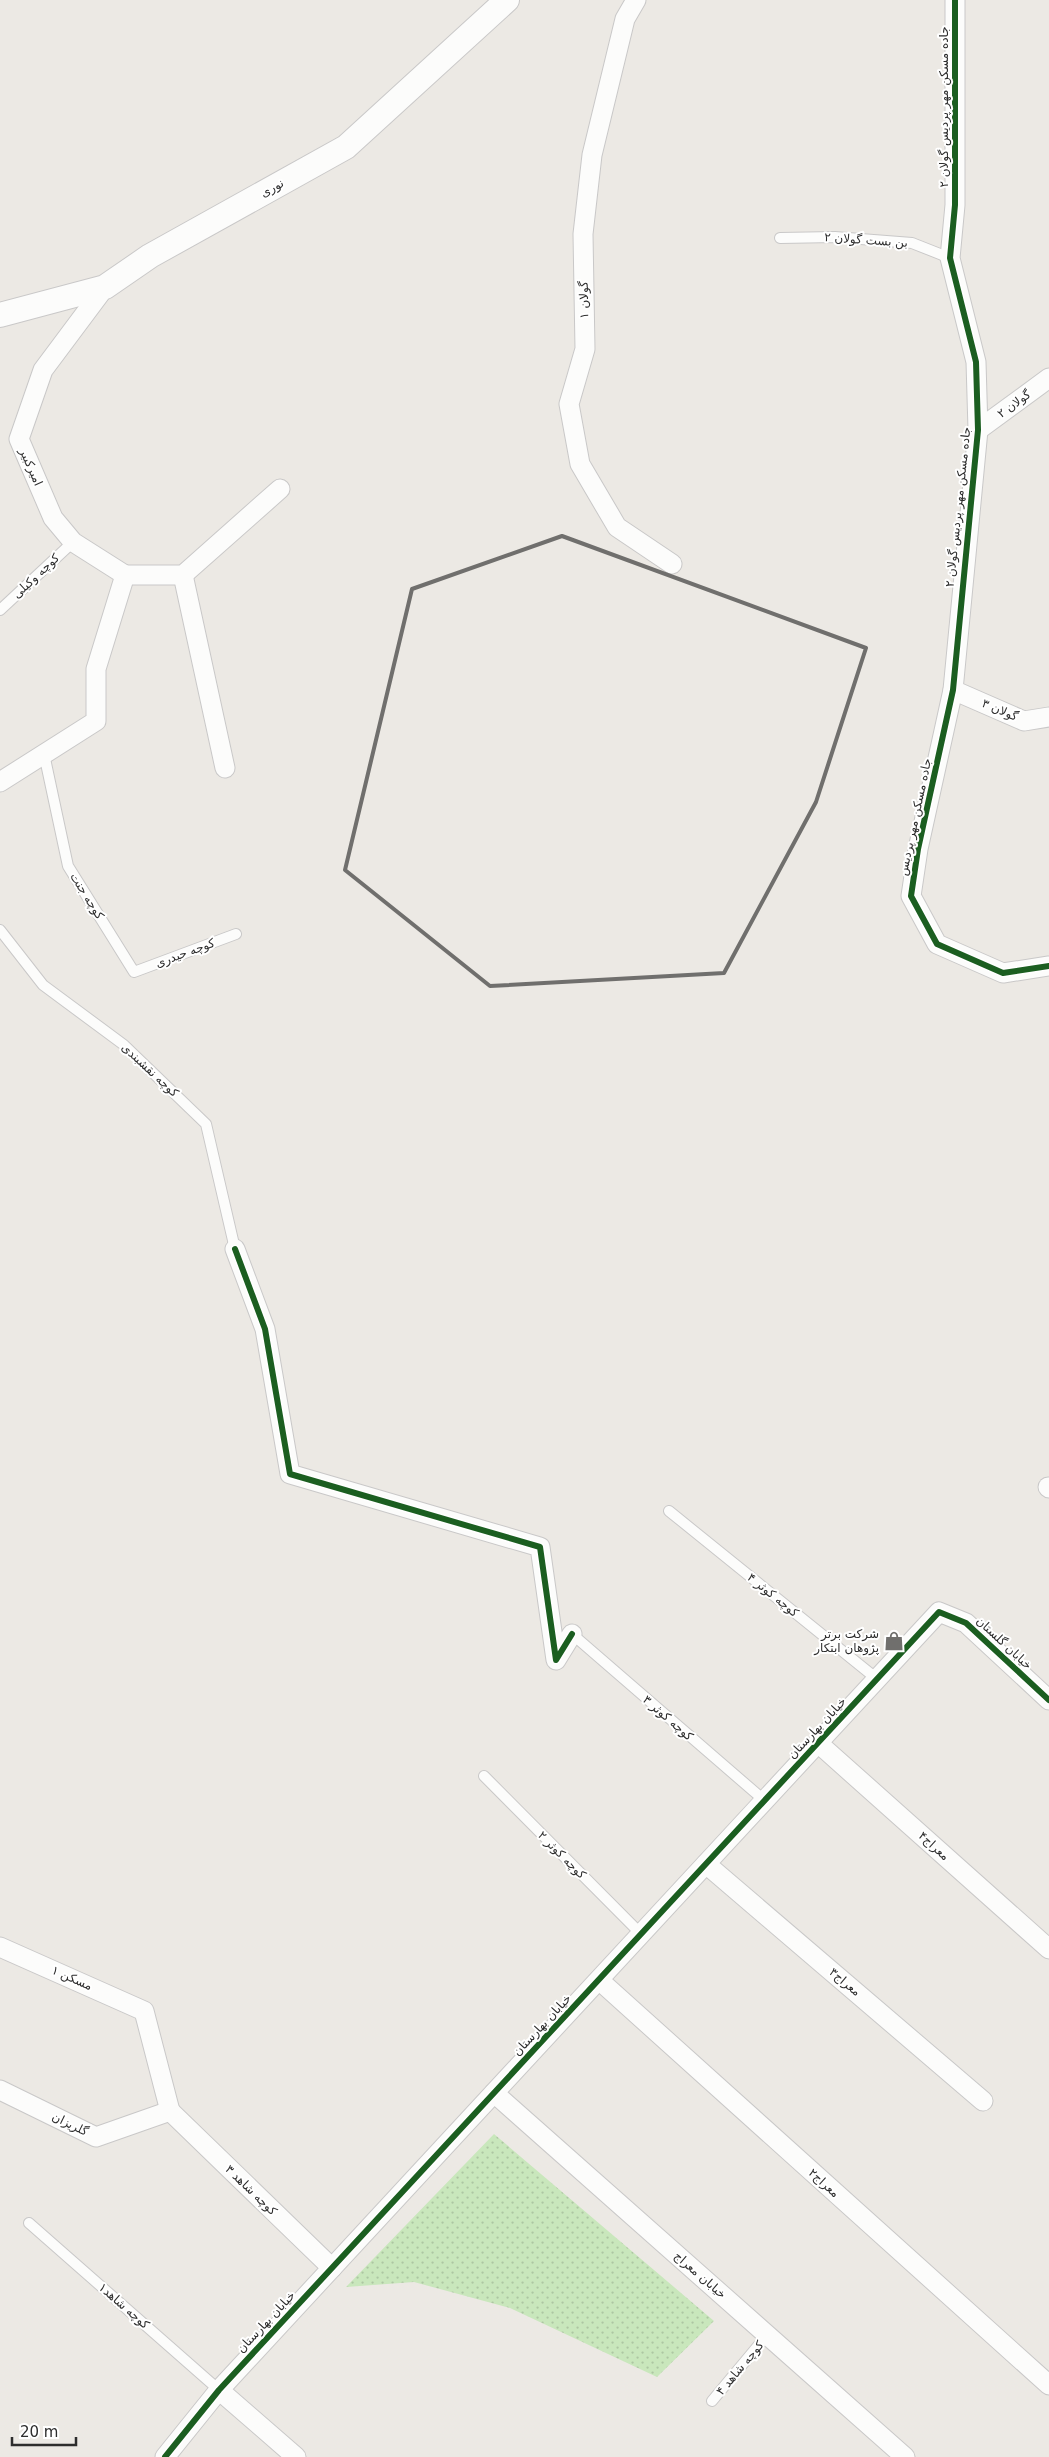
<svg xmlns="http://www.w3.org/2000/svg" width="1049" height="2457" font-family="'DejaVu Sans','Noto Sans Arabic',sans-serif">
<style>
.green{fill:url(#green-dots)}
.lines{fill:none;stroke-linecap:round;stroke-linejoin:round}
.service-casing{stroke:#c9c8c8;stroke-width:12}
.minor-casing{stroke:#c9c8c8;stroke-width:21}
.tertiary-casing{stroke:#c9c8c8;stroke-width:26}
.service{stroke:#fcfcfb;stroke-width:10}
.minor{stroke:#fcfcfb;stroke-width:19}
.tertiary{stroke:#fcfcfb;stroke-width:24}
.cycleway-casing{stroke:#fff;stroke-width:9}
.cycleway{stroke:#1b5e20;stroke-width:6}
.marked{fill:none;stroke:#706f6d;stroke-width:4;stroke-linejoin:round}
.labels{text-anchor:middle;stroke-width:4;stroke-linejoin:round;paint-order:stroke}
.street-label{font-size:12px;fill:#2d2d2d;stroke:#fff}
.poi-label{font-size:12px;fill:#2d2d2d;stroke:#fff;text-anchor:end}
</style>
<defs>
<pattern id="green-dots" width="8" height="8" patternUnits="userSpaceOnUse" patternTransform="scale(1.25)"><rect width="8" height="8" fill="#c9e7bc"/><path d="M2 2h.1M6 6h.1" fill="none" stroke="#adc6a2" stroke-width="1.8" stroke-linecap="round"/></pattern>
</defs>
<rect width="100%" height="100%" fill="#ece9e4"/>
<polygon class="green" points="494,2134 714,2321 657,2377 510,2308 414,2282 346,2287"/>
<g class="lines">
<defs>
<g id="service">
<polyline points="780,238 835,237 912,243 950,258"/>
<polyline points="0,610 73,542"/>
<polyline points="44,754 68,866 134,972 236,934"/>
<polyline points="0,930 43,985 124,1045 206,1124 235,1249"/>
<polyline points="669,1511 877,1679"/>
<polyline points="572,1634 765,1801"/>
<polyline points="484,1776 641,1934"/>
<polyline points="29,2223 219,2390"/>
<polyline points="712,2401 767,2335"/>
</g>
<g id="minor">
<polyline points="636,0 625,19 592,155 583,234 585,349 569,404 580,464 617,527 672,564"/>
<polyline points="955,0 955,205 950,258 976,362 978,430 953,690 918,849 911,896 937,944 1003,973 1049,966"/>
<polyline points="105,287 43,370 19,439 53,518 73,542 125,575"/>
<polyline points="978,430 1049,378"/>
<polyline points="125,575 183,575 280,489"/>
<polyline points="183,575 225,768"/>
<polyline points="953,690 1024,721 1049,717"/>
<polyline points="0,782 96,721 96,669 125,575"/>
<polyline points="235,1249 265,1329 290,1474 540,1547 556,1660 572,1634"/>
<polyline points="1048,1487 1049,1488"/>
<polyline points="818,1743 1049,1949"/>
<polyline points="706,1864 983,2101"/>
<polyline points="0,1947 144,2011 170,2111"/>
<polyline points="599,1980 1049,2385"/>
<polyline points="0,2090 96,2137 170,2111"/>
<polyline points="494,2093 905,2457"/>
<polyline points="170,2111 332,2268"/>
<polyline points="219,2390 296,2457"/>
<polyline points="165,2457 219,2390 939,1612 966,1623 1049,1700"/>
</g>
<polyline id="tertiary" points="0,315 105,287 150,256 346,147 507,0"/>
</defs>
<use href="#service" class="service-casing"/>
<use href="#minor" class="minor-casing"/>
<use href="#tertiary" class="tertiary-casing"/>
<use href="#service" class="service"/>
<use href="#minor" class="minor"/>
<use href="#tertiary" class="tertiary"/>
<defs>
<g id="cycleway">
<polyline points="955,0 955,205 950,258 976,362 978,430 953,690 918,849 911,896 937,944 1003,973 1049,966"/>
<polyline points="235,1249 265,1329 290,1474 540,1547 556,1660 572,1634"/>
<polyline points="165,2457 219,2390 939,1612 966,1623 1049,1700"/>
</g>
</defs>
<use href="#cycleway" class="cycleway-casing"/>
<use href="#cycleway" class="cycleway"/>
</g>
<path class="marked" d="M562 536 866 648 816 802 724 973 490 986 345 870 412 589Z"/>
<defs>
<symbol id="shop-bare" viewBox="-9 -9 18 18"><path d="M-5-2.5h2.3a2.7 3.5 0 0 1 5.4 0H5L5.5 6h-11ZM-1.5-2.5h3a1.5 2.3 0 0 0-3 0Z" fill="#706f6d" stroke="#fff" stroke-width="2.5" paint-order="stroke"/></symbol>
</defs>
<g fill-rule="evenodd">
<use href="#shop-bare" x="880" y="1627" width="28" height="28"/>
</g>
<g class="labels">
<g class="street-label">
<text transform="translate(944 107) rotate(-90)" y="4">جاده مسکن مهر پردیس گولان ۲</text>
<text transform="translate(272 188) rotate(-29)" y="4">نوری</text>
<text transform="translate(866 240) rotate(4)" y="4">بن بست گولان ۲</text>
<text transform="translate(584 300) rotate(-91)" y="4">گولان ۱</text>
<text transform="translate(1014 404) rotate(-36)" y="4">گولان ۲</text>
<text transform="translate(31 467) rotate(66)" y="4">امیرکبیر</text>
<text transform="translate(958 507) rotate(-84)" y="4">جاده مسکن مهر پردیس گولان ۲</text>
<text transform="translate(36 576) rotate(-43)" y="4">کوچه وکیلی</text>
<text transform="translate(1000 710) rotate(23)" y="4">گولان ۳</text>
<text transform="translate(915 817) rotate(-78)" y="4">جاده مسکن مهر پردیس</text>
<text transform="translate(87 896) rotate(58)" y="4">کوچه جنت</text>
<text transform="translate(185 953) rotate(-20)" y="4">کوچه حیدری</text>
<text transform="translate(150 1070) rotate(43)" y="4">کوچه نقشبندی</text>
<text transform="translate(773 1595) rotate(39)" y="4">کوچه کوثر ۴</text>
<text transform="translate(1004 1643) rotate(43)" y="4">خیابان گلستان</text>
<text transform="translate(668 1718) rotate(41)" y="4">کوچه کوثر ۳</text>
<text transform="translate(817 1728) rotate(-47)" y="4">خیابان بهارستان</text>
<text transform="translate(934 1846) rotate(42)" y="4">معراج۴</text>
<text transform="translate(562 1855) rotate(45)" y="4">کوچه کوثر ۲</text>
<text transform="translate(72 1978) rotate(24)" y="4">مسکن ۱</text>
<text transform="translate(845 1982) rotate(40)" y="4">معراج۳</text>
<text transform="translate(542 2025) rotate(-47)" y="4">خیابان بهارستان</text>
<text transform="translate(70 2124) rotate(26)" y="4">گلریزان</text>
<text transform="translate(824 2183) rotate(42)" y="4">معراج۲</text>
<text transform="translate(251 2190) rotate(44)" y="4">کوچه شاهد ۳</text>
<text transform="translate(700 2275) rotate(41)" y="4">خیابان معراج</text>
<text transform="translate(124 2306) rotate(41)" y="4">کوچه شاهد۱</text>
<text transform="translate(266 2322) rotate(-47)" y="4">خیابان بهارستان</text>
<text transform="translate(740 2368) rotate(-50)" y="4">کوچه شاهد ۴</text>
</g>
<g class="poi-label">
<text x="879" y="1638">شرکت برتر<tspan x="879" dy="14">پژوهان ابتکار</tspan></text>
</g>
</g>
<path d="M12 2437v8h64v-8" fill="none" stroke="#2d2d2d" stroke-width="2.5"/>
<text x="20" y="2437" font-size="15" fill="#2d2d2d" stroke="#ffffff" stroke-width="4" paint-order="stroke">20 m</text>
</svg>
